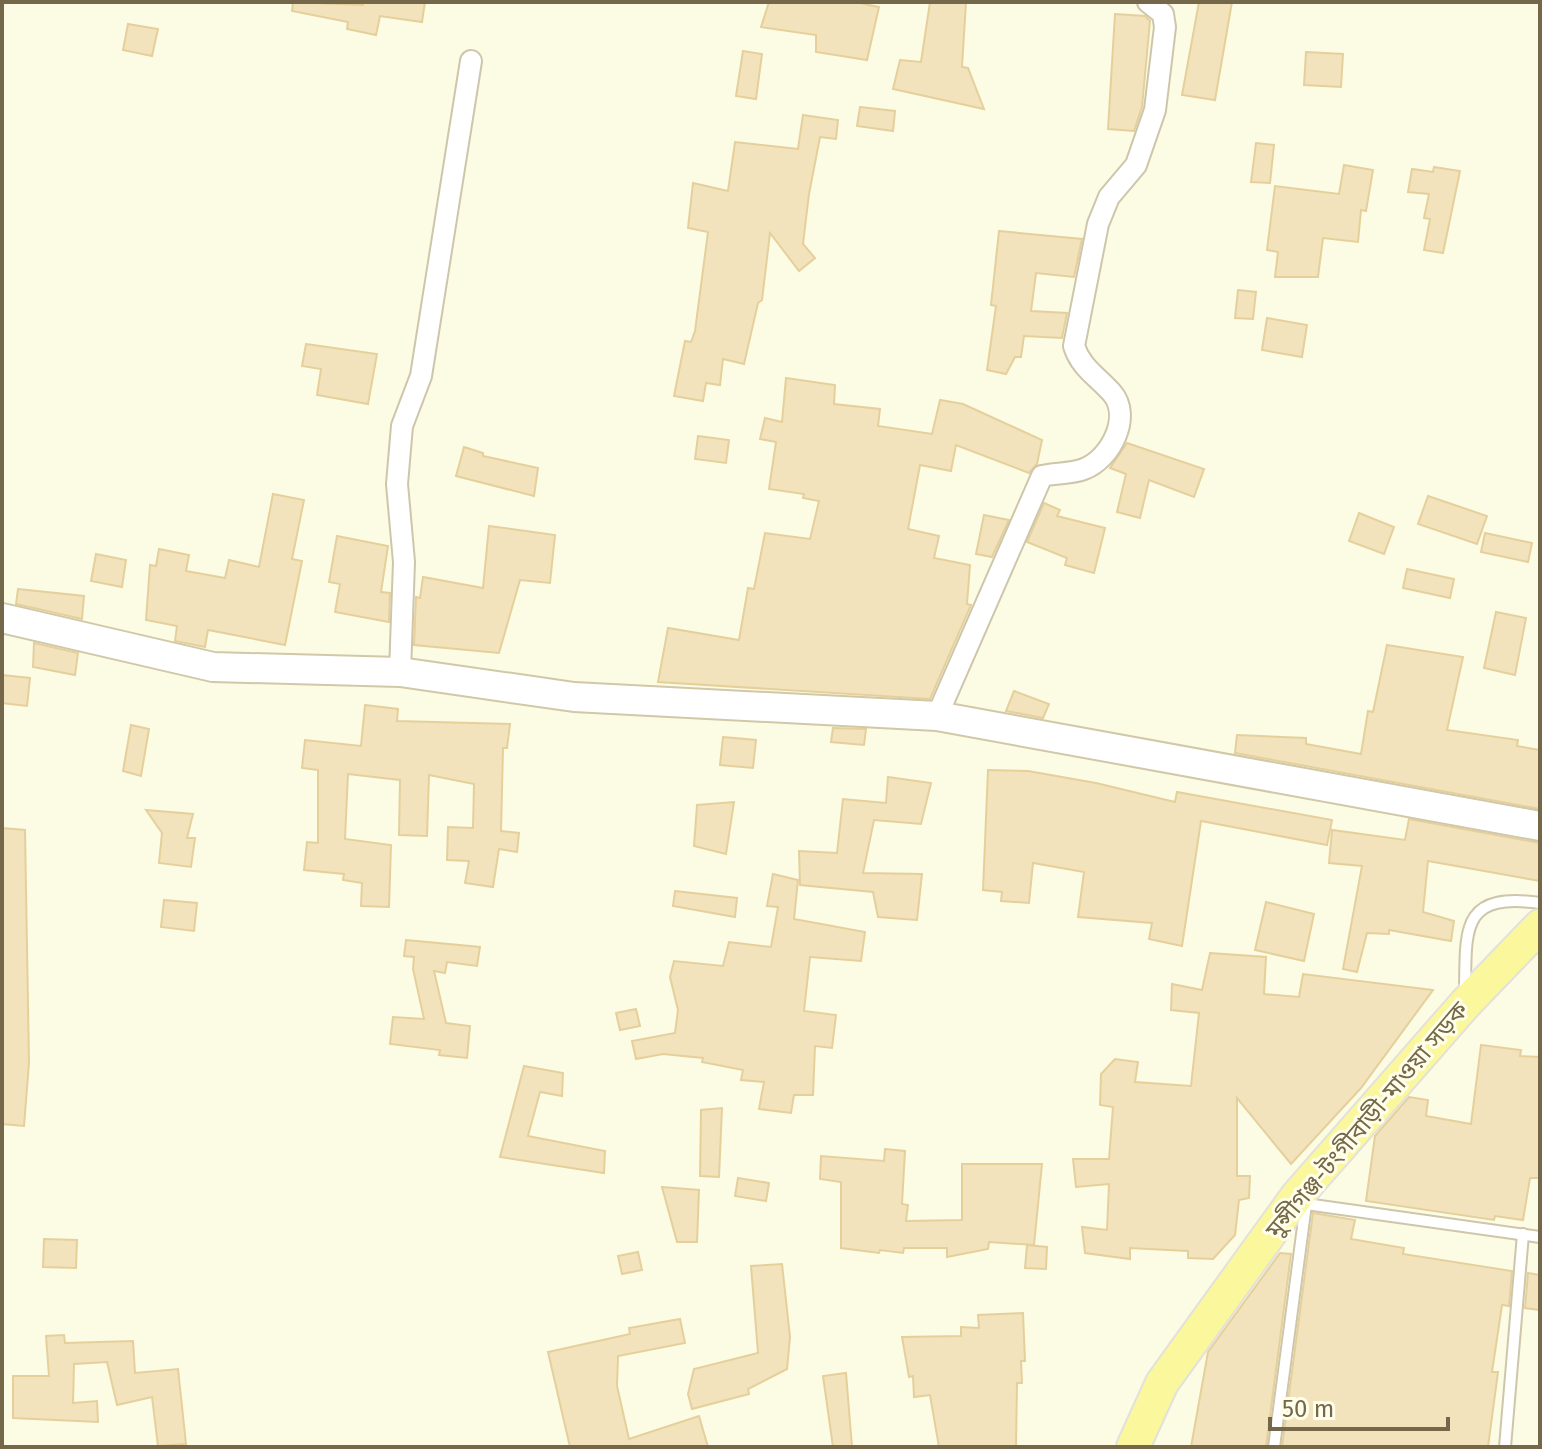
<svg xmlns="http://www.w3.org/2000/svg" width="1542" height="1449" font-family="'Fira Sans','Noto Sans Bengali',sans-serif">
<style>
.building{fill:#f2e3bc;stroke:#e5d09c;stroke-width:2}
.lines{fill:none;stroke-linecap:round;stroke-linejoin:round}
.lane-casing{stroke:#cec6ab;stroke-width:14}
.street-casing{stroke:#cec6ab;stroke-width:24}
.secondary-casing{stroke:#d1c8a8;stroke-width:32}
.primary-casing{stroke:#e3e1db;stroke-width:36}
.lane{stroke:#fff;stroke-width:10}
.street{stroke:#fff;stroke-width:20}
.secondary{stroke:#fff;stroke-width:28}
.primary{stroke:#fbf79c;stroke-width:32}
.labels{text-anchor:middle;stroke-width:6;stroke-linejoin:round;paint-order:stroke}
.street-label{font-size:24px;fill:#756749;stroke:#fffeeb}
</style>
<rect width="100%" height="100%" fill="#fcfbe4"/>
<g class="building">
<polygon points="293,2 363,5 363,2 425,2 422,22 380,16 376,35 347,29 348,22 292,11"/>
<polygon points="769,2 855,2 879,7 867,60 816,52 816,35 761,27"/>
<polygon points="930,2 966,2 962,67 968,68 984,109 893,89 900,60 921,62"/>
<polygon points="1199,2 1232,2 1215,100 1182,95"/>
<polygon points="1115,14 1145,16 1150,21 1142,107 1134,131 1108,129"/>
<polygon points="128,24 158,29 152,56 123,50"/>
<polygon points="743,51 762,54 756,99 736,96"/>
<polygon points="1306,52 1343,54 1341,87 1304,85"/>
<polygon points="860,107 895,111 893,131 857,126"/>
<polygon points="803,115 838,120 836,139 820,137 809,194 803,244 815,258 799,271 770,233 762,300 758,303 744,364 723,359 720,385 706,383 703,401 674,396 685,341 691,342 695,331 708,232 688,228 693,183 728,191 735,142 798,149"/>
<polygon points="1256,143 1274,145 1270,183 1251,182"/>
<polygon points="1344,165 1373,170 1366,211 1361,210 1358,242 1323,238 1318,277 1275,277 1278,252 1267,250 1275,186 1339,194"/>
<polygon points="1434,167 1460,171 1443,253 1424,250 1430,219 1424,218 1429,194 1408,192 1412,169 1433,172"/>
<polygon points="999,231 1082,239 1074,277 1036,273 1031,311 1067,313 1062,338 1024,336 1021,357 1015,357 1006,374 987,370 996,306 991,305"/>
<polygon points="1238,290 1256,292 1253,319 1235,318"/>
<polygon points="1267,318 1307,325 1302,357 1262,350"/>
<polygon points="306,344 377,354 368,404 317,395 321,369 302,366"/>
<polygon points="786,378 835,385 834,404 880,409 878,426 932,434 940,400 963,404 1042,440 1037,464 1029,473 956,445 951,471 920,465 908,529 939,536 934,558 970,565 967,604 971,605 930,699 658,682 668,628 739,640 748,588 754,589 765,533 810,539 819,501 803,498 804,494 769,489 776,442 760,439 765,418 782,422"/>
<polygon points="698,436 729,440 726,463 695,459"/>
<polygon points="1127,443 1204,469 1194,497 1149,480 1140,518 1117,512 1126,474 1110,468"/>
<polygon points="464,447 483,453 483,456 538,468 534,496 456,476"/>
<polygon points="273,494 304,500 292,559 302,561 285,645 208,630 205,647 175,641 177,626 146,620 150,565 156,566 159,549 189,555 186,571 225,578 229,560 259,567"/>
<polygon points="1428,496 1487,516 1477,544 1418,524"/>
<polygon points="1044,503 1060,510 1057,516 1105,528 1094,573 1065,565 1067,558 1027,542"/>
<polygon points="1359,513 1394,527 1384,554 1349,541"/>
<polygon points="984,515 1009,520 992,557 976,554"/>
<polygon points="489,526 555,535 550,583 520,580 499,653 414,645 416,597 420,598 423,577 483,588"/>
<polygon points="1485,533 1532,543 1528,562 1481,552"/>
<polygon points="337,536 388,546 381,592 390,593 389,622 335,612 340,584 329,582"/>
<polygon points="96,554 126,560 122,587 91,581"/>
<polygon points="1407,569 1454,579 1450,598 1403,588"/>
<polygon points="18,589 84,596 82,619 16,604"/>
<polygon points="1496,612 1526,618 1515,675 1484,668"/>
<polygon points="34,643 78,653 75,675 33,667"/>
<polygon points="1387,645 1463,657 1447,730 1518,740 1517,746 1540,750 1540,809 1235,753 1237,735 1306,738 1306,744 1361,754 1368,711 1373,712"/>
<polygon points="2,675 30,678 27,706 2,703"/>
<polygon points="1014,691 1049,704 1043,718 1006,711"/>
<polygon points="365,705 398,709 397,721 510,724 507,748 503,748 501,831 519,833 517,852 499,849 493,887 465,883 469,861 447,860 448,827 473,828 474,784 429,775 427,836 399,835 400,780 348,774 345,839 391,845 389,907 361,906 362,883 343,880 344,874 304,870 307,842 318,843 318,770 302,768 305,740 361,746"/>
<polygon points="131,725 149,729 141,776 123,771"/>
<polygon points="833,728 866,729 864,745 831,742"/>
<polygon points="723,737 756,740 753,768 720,765"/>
<polygon points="988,770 1028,771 1096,783 1175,802 1177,792 1332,820 1327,845 1201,821 1182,946 1149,939 1152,923 1078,917 1084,872 1033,863 1029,903 1001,901 1002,892 983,890"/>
<polygon points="888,777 931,783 921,824 874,820 863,873 922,874 917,920 878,917 873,892 800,885 799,851 837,853 843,799 886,803"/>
<polygon points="734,802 726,854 694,846 697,805"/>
<polygon points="146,810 193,814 187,838 195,838 191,867 159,863 162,833"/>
<polygon points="1409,819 1540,843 1540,881 1428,861 1423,912 1454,921 1451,941 1389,930 1389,934 1367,933 1357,972 1343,969 1362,866 1329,863 1332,830 1405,840"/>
<polygon points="2,828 25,830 29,1063 24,1126 2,1124"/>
<polygon points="773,874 798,880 794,919 865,932 861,961 810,957 804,1011 836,1015 832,1048 815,1046 813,1095 794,1095 791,1113 759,1109 764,1082 741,1080 743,1070 702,1062 703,1058 663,1054 636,1059 632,1041 675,1033 678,1010 670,977 674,961 723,966 729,942 771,947 778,907 767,906"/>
<polygon points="675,891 737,898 735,917 673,906"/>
<polygon points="164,900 197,903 194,931 161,927"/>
<polygon points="1266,902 1314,914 1304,961 1255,950"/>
<polygon points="406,940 480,947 477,966 447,962 445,973 434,971 446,1023 470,1026 467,1058 439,1055 440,1050 390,1044 393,1017 424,1019 413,969 414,957 404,956"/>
<polygon points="1210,953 1266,957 1264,994 1299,997 1303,974 1433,990 1361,1088 1291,1164 1237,1098 1237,1176 1250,1176 1249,1198 1239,1200 1235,1235 1213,1259 1188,1258 1188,1251 1130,1248 1130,1259 1085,1253 1082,1227 1107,1230 1109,1184 1076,1187 1073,1159 1109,1159 1113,1107 1100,1105 1101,1074 1115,1059 1138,1062 1135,1082 1191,1086 1199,1013 1171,1010 1172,984 1202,990"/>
<polygon points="636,1009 640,1026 620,1030 616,1013"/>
<polygon points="1481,1045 1521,1050 1520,1056 1540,1057 1540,1178 1530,1178 1523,1220 1495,1216 1494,1220 1366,1201 1375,1136 1409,1097 1428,1100 1426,1116 1471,1124"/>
<polygon points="524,1066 563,1073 562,1096 540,1092 528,1136 605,1151 604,1173 500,1157"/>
<polygon points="722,1108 719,1177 700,1176 701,1110"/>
<polygon points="885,1149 905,1151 902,1204 908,1205 906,1221 962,1220 962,1164 1042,1164 1034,1245 989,1242 988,1249 947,1257 947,1248 904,1248 903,1253 880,1250 879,1253 841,1248 841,1182 820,1179 821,1156 884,1161"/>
<polygon points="738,1178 769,1183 766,1201 735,1196"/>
<polygon points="662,1187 699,1190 697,1242 677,1242"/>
<polygon points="1313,1213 1355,1220 1351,1239 1404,1248 1403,1254 1512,1271 1509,1306 1502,1305 1492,1372 1498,1372 1488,1447 1282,1447"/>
<polygon points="44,1239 77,1240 76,1268 43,1267"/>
<polygon points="1027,1245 1047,1247 1046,1269 1025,1268"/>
<polygon points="638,1252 642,1270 622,1274 618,1256"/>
<polygon points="1280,1253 1291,1254 1266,1447 1191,1447 1208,1352"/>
<polygon points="782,1264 790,1337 787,1369 748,1389 749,1394 692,1409 688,1394 694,1369 758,1353 751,1266"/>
<polygon points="1528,1273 1540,1275 1540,1310 1525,1308"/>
<polygon points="1023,1313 1025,1361 1021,1361 1022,1383 1017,1383 1016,1447 939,1447 930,1395 914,1397 913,1376 909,1377 902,1337 961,1336 961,1327 979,1328 978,1315"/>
<polygon points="680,1319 685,1343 618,1356 617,1386 629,1439 699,1416 708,1447 570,1447 548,1352 630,1334 629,1328"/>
<polygon points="64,1335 65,1343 133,1341 135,1373 178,1369 186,1444 158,1446 152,1397 117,1405 107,1362 74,1364 73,1403 97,1401 98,1422 13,1418 13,1376 49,1376 46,1336"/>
<polygon points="846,1373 852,1447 833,1447 823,1376"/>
</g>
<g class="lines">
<defs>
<g id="lane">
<path d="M1465 994C1466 929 1460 892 1540 903"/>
<polyline points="1302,1200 1306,1204 1540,1237"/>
<polyline points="1274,1447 1306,1204"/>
<polyline points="1505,1447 1523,1234"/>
</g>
<g id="street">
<polyline points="400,672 404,562 397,484 402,426 421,376 471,61"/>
<path d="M937 716 1042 476C1055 473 1071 474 1084 469 1111 459 1132 416 1112 393 1097 376 1081 368 1074 346L1098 224 1109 197 1136 165 1155 110 1165 27 1163 14 1148 2"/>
</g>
<polyline id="secondary" points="2,618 213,667 400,672 574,697 937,716 1540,826"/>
<polyline id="primary" points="1133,1447 1162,1383 1297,1196 1465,1004 1540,926"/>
</defs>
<use href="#lane" class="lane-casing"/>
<use href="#street" class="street-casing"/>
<use href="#secondary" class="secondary-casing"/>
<use href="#primary" class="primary-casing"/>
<use href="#lane" class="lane"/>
<use href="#street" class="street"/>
<use href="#secondary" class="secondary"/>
<use href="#primary" class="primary"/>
</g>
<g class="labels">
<g class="street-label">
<text transform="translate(1367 1120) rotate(-50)" y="8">মুন্সীগঞ্জ-টংগীবাড়ী-মাওয়া সড়ক</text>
</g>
</g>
<rect width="1542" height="1449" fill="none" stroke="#756749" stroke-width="8"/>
<path d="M1270 1417v12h178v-12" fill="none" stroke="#756749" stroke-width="4"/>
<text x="1282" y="1417" font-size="24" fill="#756749" stroke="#fffeeb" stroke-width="6" paint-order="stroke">50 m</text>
</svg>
